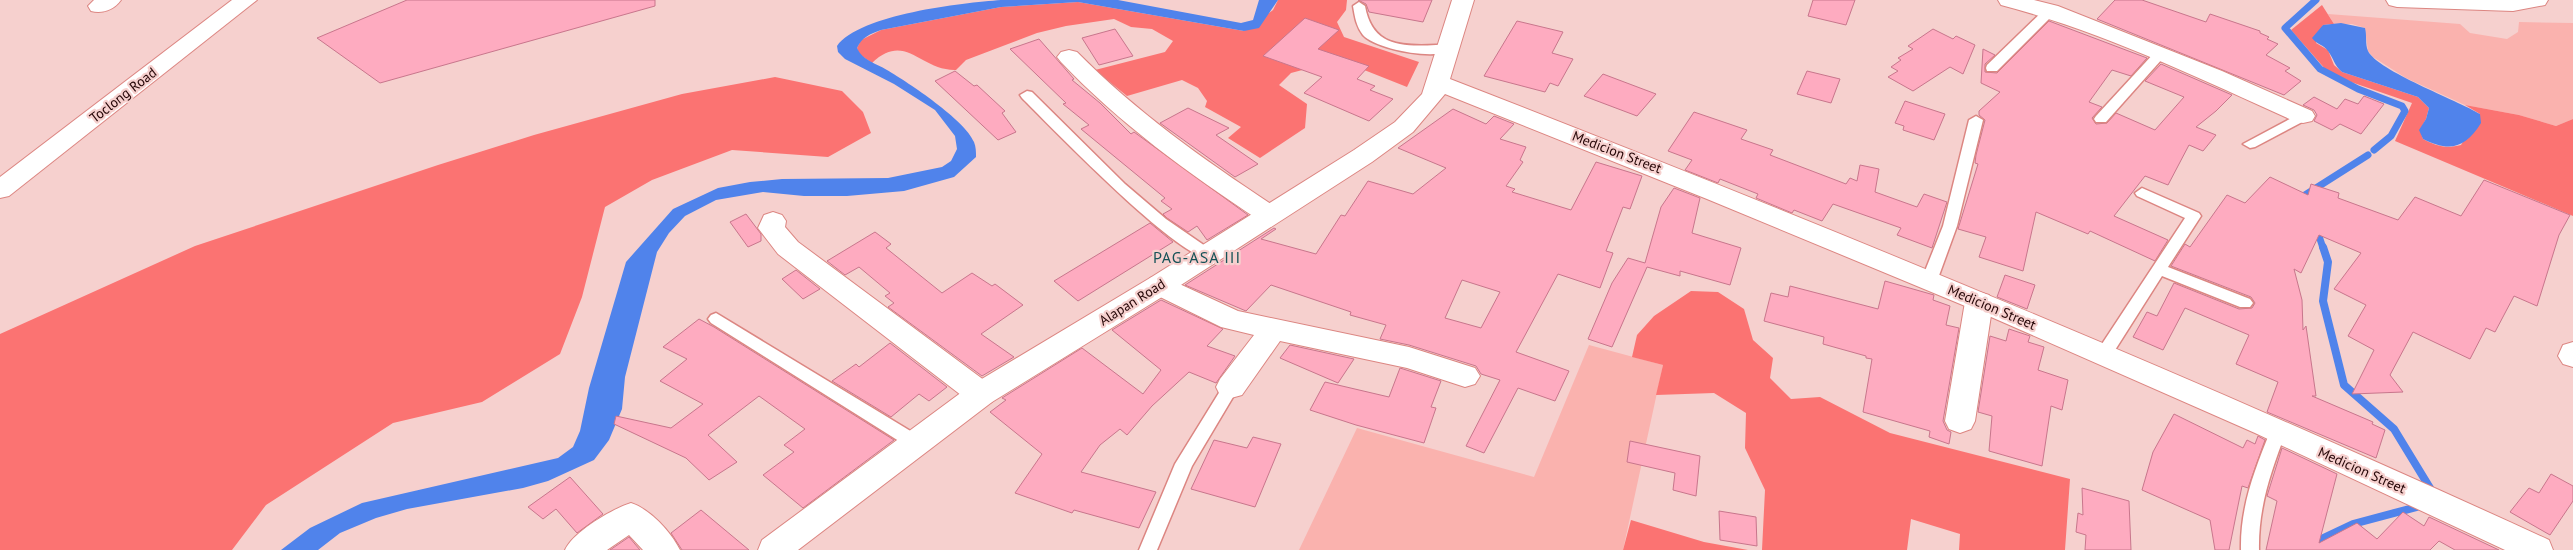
<svg xmlns="http://www.w3.org/2000/svg" width="2573" height="550" font-family="'PT Sans',sans-serif">
<style>
.green{fill:#fab2ae}
.forest{fill:#fb7372}
.water{fill:#5083eb}
.lines{fill:none;stroke-linecap:round;stroke-linejoin:round}
.stream-far1{stroke:#5083eb;stroke-width:7}
.stream{stroke:#5083eb;stroke-width:8}
.building{fill:#feabc0;stroke:#c8768c;fill-rule:evenodd}
.lane-casing{stroke:#dc8682;stroke-width:3}
.street-casing{stroke:#dc8682;stroke-width:2}
.secondary-casing{stroke:#dc8682;stroke-width:2}
.primary-casing{stroke:#dc8682;stroke-width:2}
.lane{fill:#fff;fill-rule:evenodd}
.street{fill:#fff;fill-rule:evenodd}
.secondary{fill:#fff;fill-rule:evenodd}
.primary{fill:#fff;fill-rule:evenodd}
.labels{text-anchor:middle;stroke-width:4.5;stroke-linejoin:round;paint-order:stroke}
.street-label{font-size:14px;fill:#240506;stroke:#f6d0ce}
.quarter-label{font-size:16px;letter-spacing:1px;fill:#155257;stroke:#f6d0ce}
</style>
<rect width="100%" height="100%" fill="#f6d0ce"/>
<g class="green">
<polygon points="2328,14 2460,24 2470,33 2507,39 2518,32 2519,22 2573,23 2573,119 2556,126 2519,115 2465,105 2406,78 2373,57 2368,51 2365,28 2352,24 2334,24"/>
<polygon points="1589,345 1663,365 1623,550 1299,550 1357,428 1534,477"/>
</g>
<g class="forest">
<path d="M1278 0H1347L1346 10 1337 22 1344 37 1419 62 1407 87 1344 62 1325 64 1291 73 1279 85 1307 104 1305 128 1260 158 1228 138 1241 127 1205 107 1207 101 1198 88 1182 80 1127 96 1095 70 1165 52 1173 41 1152 29 1131 27 1114 19 1066 26 1037 33 966 60 956 70C920 71 906 31 872 63L859 54 857 48 861 40 881 30 1001 7 1078 2 1244 31 1273 10Z"/>
<path d="M2322 5 2334 24 2323 25 2316 43 2328 50 2334 65 2342 72 2418 97 2429 108 2426 119 2420 130 2423 139C2436 146 2446 149 2461 145L2480 114 2465 105 2519 115 2556 126 2573 119V216L2395 141 2412 103 2351 82 2326 70 2291 30Z"/>
<polygon points="775,77 842,91 863,112 871,133 828,157 732,150 652,180 605,207 582,297 560,354 482,402 393,423 266,505 232,550 0,550 0,334 195,246 438,165 534,135 682,94"/>
<polygon points="1691,291 1718,292 1744,309 1753,340 1773,358 1770,378 1791,399 1820,397 1890,433 2070,479 2065,550 1959,550 1960,534 1911,519 1907,550 1762,550 1765,490 1745,448 1746,413 1714,393 1656,395 1663,365 1632,357 1637,335 1654,316"/>
<polygon points="1631,520 1704,542 1748,550 1623,550"/>
</g>
<g class="water">
<path d="M1001 0H1118L1241 23 1253 20 1259 0H1278L1259 28 1244 31 1078 2 1001 7 881 30C870 34 862 37 857 48 863 61 876 63 887 70 909 83 965 120 974 142 976 147 976 152 976 157L954 177 904 191 847 196H804L763 192 716 200 685 216 669 233 657 252 625 377 622 409 609 440 594 460 548 481 523 488 407 509 376 518 340 533 318 550H281L310 528 362 503 558 458 573 447 580 431 589 388 626 262 673 209 718 188 750 182 782 179 888 178 942 167 951 161 957 149 955 136 935 110 894 84 845 59 838 52 837 46C860 14 962 3 1001 0Z"/>
<path d="M2341 23 2365 28C2367 35 2365 44 2368 51 2378 71 2457 100 2480 114L2481 123C2465 149 2449 152 2423 139L2419 130 2426 119 2429 108 2418 97 2342 72C2334 65 2334 59 2328 51 2324 45 2316 44 2312 38L2323 25Z"/>
</g>
<g class="lines">
<g class="stream-far1">
<polyline points="2316,0 2285,28 2320,69 2358,89 2402,106 2405,111 2391,136 2374,150"/>
<polyline points="2307,202 2305,195 2368,155"/>
<polyline points="2316,227 2323,248"/>
</g>
<g class="stream">
<polyline points="2323,247 2328,262 2323,301 2344,385 2394,429 2430,488"/>
<polyline points="2316,550 2317,541 2353,524 2417,507"/>
</g>
</g>
<g class="building">
<polygon points="407,0 655,0 655,6 380,83 317,38"/>
<polygon points="1358,0 1432,0 1423,22 1369,12 1366,4"/>
<polygon points="1813,0 1855,0 1846,25 1808,16"/>
<polygon points="2115,0 2142,0 2206,22 2210,14 2260,31 2260,33 2269,37 2267,39 2278,44 2266,55 2290,68 2285,71 2301,81 2284,95 2097,19"/>
<polygon points="1305,18 1339,30 1318,49 1369,66 1357,79 1375,86 1370,90 1393,99 1369,121 1304,93 1322,77 1263,56"/>
<polygon points="1517,21 1563,32 1552,53 1573,59 1558,86 1550,83 1545,92 1484,76"/>
<polygon points="2049,21 2147,58 2131,76 2112,70 2089,102 2102,107 2092,118 2096,124 2107,123 2116,113 2155,130 2184,97 2145,81 2161,64 2232,95 2216,111 2196,127 2216,135 2203,151 2189,145 2168,185 2145,176 2114,216 2168,240 2155,261 2090,231 2088,234 2036,212 2023,271 1979,257 1986,237 1958,229 1978,164 1975,163 1976,155 1985,120 1979,115 1979,111 2000,92 1981,83 1983,49 1995,55 1985,64 1985,72 1997,73"/>
<polygon points="1115,29 1133,56 1099,65 1082,38"/>
<polygon points="1933,29 1953,39 1956,36 1975,45 1963,74 1950,67 1913,91 1888,77 1898,71 1891,67 1901,60 1898,58 1913,49 1908,46"/>
<polygon points="1039,39 1074,79 1072,80 1100,103 1131,134 1134,132 1248,215 1207,240 1197,226 1188,232 1167,218 1163,214 1172,209 1161,201 1165,198 1081,129 1089,125 1063,104 1066,103 1010,49"/>
<polygon points="955,71 974,86 977,85 1005,111 1002,113 1016,132 998,140 935,81"/>
<polygon points="1807,71 1840,79 1831,103 1797,94"/>
<polygon points="1603,74 1656,94 1637,116 1584,96"/>
<polygon points="2364,96 2384,104 2361,134 2340,124 2332,130 2314,121 2317,115 2314,110 2303,105 2314,97 2337,109 2345,99 2358,104"/>
<polygon points="1905,101 1945,114 1934,140 1903,130 1904,126 1895,123"/>
<polygon points="1188,108 1229,128 1216,135 1258,164 1235,177 1160,123"/>
<path d="M1453 109 1486 124 1494 116 1514 124 1500 139 1526 147 1520 160 1523 162 1506 186 1515 189 1512 192 1571 210 1596 162 1642 176 1630 209 1623 207 1606 251 1613 253 1600 288 1558 274 1516 352 1569 371 1555 401 1518 388 1484 453 1466 446 1500 380 1481 374 1476 366 1409 345 1380 339 1386 325 1350 315 1351 312 1271 285 1246 311 1185 285 1274 228 1276 229 1261 239 1316 254 1341 215 1345 216 1368 181 1413 194 1446 168 1398 148ZM1462 280 1500 292 1481 328 1445 318Z"/>
<polygon points="1694,112 1747,130 1741,139 1773,150 1770,155 1846,184 1850,178 1857,181 1860,165 1879,169 1875,192 1917,207 1924,194 1947,202 1932,248 1897,235 1901,228 1833,204 1822,221 1794,210 1792,213 1756,198 1758,194 1720,179 1718,183 1685,170 1692,160 1668,151"/>
<polygon points="2270,177 2308,195 2311,184 2339,193 2338,198 2398,220 2415,197 2461,216 2484,180 2570,215 2559,235 2537,306 2514,296 2495,332 2486,328 2470,359 2413,332 2390,375 2403,392 2352,394 2374,350 2348,336 2366,305 2334,289 2361,253 2319,235 2301,273 2294,269 2302,300 2303,330 2306,326 2316,396 2312,396 2373,422 2372,424 2385,430 2376,458 2267,412 2278,382 2236,364 2249,335 2185,308 2163,350 2133,337 2147,312 2157,316 2174,283 2239,309 2252,308 2255,303 2251,297 2171,266 2185,244 2190,247 2227,195 2245,203"/>
<polygon points="1674,188 1700,198 1692,233 1741,248 1730,285 1680,271 1680,276 1647,267 1612,347 1588,339 1612,283 1628,258 1645,263 1661,207"/>
<polygon points="746,214 761,234 761,241 748,247 730,222"/>
<polygon points="1150,223 1173,242 1078,301 1054,281"/>
<polygon points="875,232 891,244 886,248 942,293 972,273 992,286 995,284 1023,305 981,334 1014,357 982,376 888,307 894,303 885,296 890,293 859,267 845,275 827,261"/>
<polygon points="796,270 820,289 803,299 782,279"/>
<polygon points="2005,275 2035,285 2027,309 1997,297"/>
<polygon points="1885,281 1934,295 1933,300 1950,306 1946,325 1959,328 1943,421 1947,430 1951,432 1949,444 1929,437 1930,431 1863,412 1872,359 1866,358 1866,356 1823,344 1824,337 1764,321 1771,293 1788,297 1790,286 1878,309"/>
<polygon points="1161,300 1223,329 1207,346 1235,356 1216,383 1189,372 1152,406 1127,435 1120,429 1100,445 1081,472 1156,492 1139,528 1074,510 1072,513 1015,493 1042,454 990,412 1006,400 1002,398 1082,348 1143,394 1161,370 1112,330"/>
<polygon points="699,319 714,327 894,440 803,508 763,475 794,452 784,445 805,429 759,396 708,435 737,462 709,480 686,458 614,424 616,416 671,428 703,404 660,381 687,359 663,347"/>
<polygon points="2009,329 2030,336 2028,342 2044,347 2038,370 2068,380 2062,410 2051,406 2042,466 1989,451 1992,416 1978,412 1990,336 2006,341"/>
<polygon points="890,343 947,387 929,401 919,394 891,417 832,381 856,364 859,367"/>
<polygon points="1290,345 1354,359 1338,383 1280,358"/>
<polygon points="1400,368 1441,381 1431,407 1436,408 1424,443 1356,425 1310,410 1325,382 1389,397"/>
<polygon points="2174,414 2243,448 2247,440 2255,444 2258,436 2265,440 2248,488 2242,486 2229,550 2215,550 2210,520 2142,490 2153,452"/>
<polygon points="1253,437 1281,444 1255,507 1191,489 1214,440 1247,448"/>
<polygon points="1630,441 1700,456 1696,496 1673,490 1675,473 1627,462"/>
<polygon points="2282,448 2337,474 2319,543 2357,523 2377,539 2403,512 2424,526 2429,517 2499,550 2455,550 2439,541 2430,550 2266,550 2277,501 2267,496"/>
<polygon points="2551,474 2573,486 2573,501 2550,535 2510,512 2529,488 2539,493"/>
<polygon points="570,477 603,514 577,533 556,509 543,519 528,507"/>
<polygon points="2082,488 2129,501 2131,550 2085,550 2086,535 2076,532 2078,513 2083,515"/>
<polygon points="701,510 749,550 682,550 671,533"/>
<polygon points="1719,511 1756,517 1757,546 1720,540"/>
<polygon points="629,537 640,550 610,550"/>
</g>
<g class="lines">
<defs>
<g id="lane">
<path d="M1359 2 1365 6C1372 46 1401 47 1436 45 1443 45 1449 43 1454 48 1442 62 1376 50 1363 35 1356 26 1355 17 1353 6Z"/>
<polygon points="2050,7 2054,8 2054,14 1997,71 1987,71 1986,68 1987,65 2046,8"/>
<polygon points="2159,51 2163,52 2165,55 2163,58 2106,122 2096,122 2094,119 2096,116 2155,52"/>
<path d="M1027 91 1032 92 1125 184 1166 219 1211 250 1213 254 1211 258C1184 265 1047 123 1022 98L1020 95Z"/>
<polygon points="2303,112 2310,116 2308,119 2255,147 2250,148 2243,144"/>
<polygon points="1976,116 1983,120 1957,226 1937,281 1929,286 1924,285 1921,281 1943,226 1969,120"/>
<polygon points="2142,188 2199,213 2201,216 2168,267 2250,299 2253,303 2250,307 2240,307 2162,276 2110,358 2098,358 2096,354 2098,350 2185,218 2137,196 2135,193"/>
<polygon points="716,313 922,438 924,443 922,448 916,450 910,448 711,323 708,319 711,315"/>
<polygon points="1231,381 1237,383 1239,387 1192,466 1157,550 1139,550 1175,464 1225,383"/>
<path d="M2278 426 2284 427 2286 432C2271 471 2258 508 2259 550H2241C2240 508 2254 471 2270 432L2272 427Z"/>
</g>
<g id="street">
<path d="M94 0H121C114 10 102 14 91 11L88 6Z"/>
<path d="M1998 0H2034L2058 6 2222 71 2312 111 2315 116 2312 121 2303 123 2294 121C2201 79 2101 31 2001 5Z"/>
<path d="M1069 50 1077 52C1137 113 1206 161 1277 208L1281 214 1277 220 1268 223 1259 220C1188 173 1120 124 1061 62L1057 57 1061 52Z"/>
<polygon points="773,212 782,215 786,221 785,227 798,242 992,386 996,394 992,402 981,405 970,402 778,254 758,228 764,215"/>
<polygon points="1160,275 1238,311 1409,347 1475,368 1480,376 1475,384 1465,387 1407,368 1280,341 1242,395 1231,398 1220,395 1216,387 1220,379 1254,335 1221,327 1150,292 1146,285 1150,278"/>
<polygon points="1979,292 1989,295 1993,302 1975,421 1971,429 1960,433 1949,429 1945,421 1965,302 1969,295"/>
<polygon points="2573,342 2573,367 2563,364 2558,356 2563,345"/>
<path d="M631 503C650 509 671 532 680 550H643L629 535 607 550H565C573 532 612 509 631 503Z"/>
</g>
<g id="secondary">
<polygon points="232,0 257,0 9,196 0,198 0,177"/>
<path d="M1452 0H1474L1450 79C1821 223 2188 374 2549 540L2553 550H2505L2255 433 1982 313 1707 199 1445 94 1413 132 1372 162 1170 292 992 402 798 550H758L762 540 970 386 1150 278 1354 150 1395 122 1422 94Z"/>
</g>
<polygon id="primary" points="2386,0 2548,0 2545,5 2513,11 2397,7 2389,5"/>
</defs>
<use href="#lane" class="lane-casing"/>
<use href="#street" class="street-casing"/>
<use href="#secondary" class="secondary-casing"/>
<use href="#primary" class="primary-casing"/>
<use href="#lane" class="lane"/>
<use href="#street" class="street"/>
<use href="#secondary" class="secondary"/>
<use href="#primary" class="primary"/>
</g>
<g class="labels">
<g class="street-label">
<text transform="translate(123 95) rotate(-38)" y="5">Toclong Road</text>
<text transform="translate(1617 152) rotate(21)" y="5">Medicion Street</text>
<text transform="translate(1132 302) rotate(-32)" y="5">Alapan Road</text>
<text transform="translate(1992 307) rotate(23)" y="5">Medicion Street</text>
<text transform="translate(2362 470) rotate(24)" y="5">Medicion Street</text>
</g>
<g class="quarter-label">
<text x="1197" y="263">PAG-ASA III</text>
</g>
</g>
</svg>
